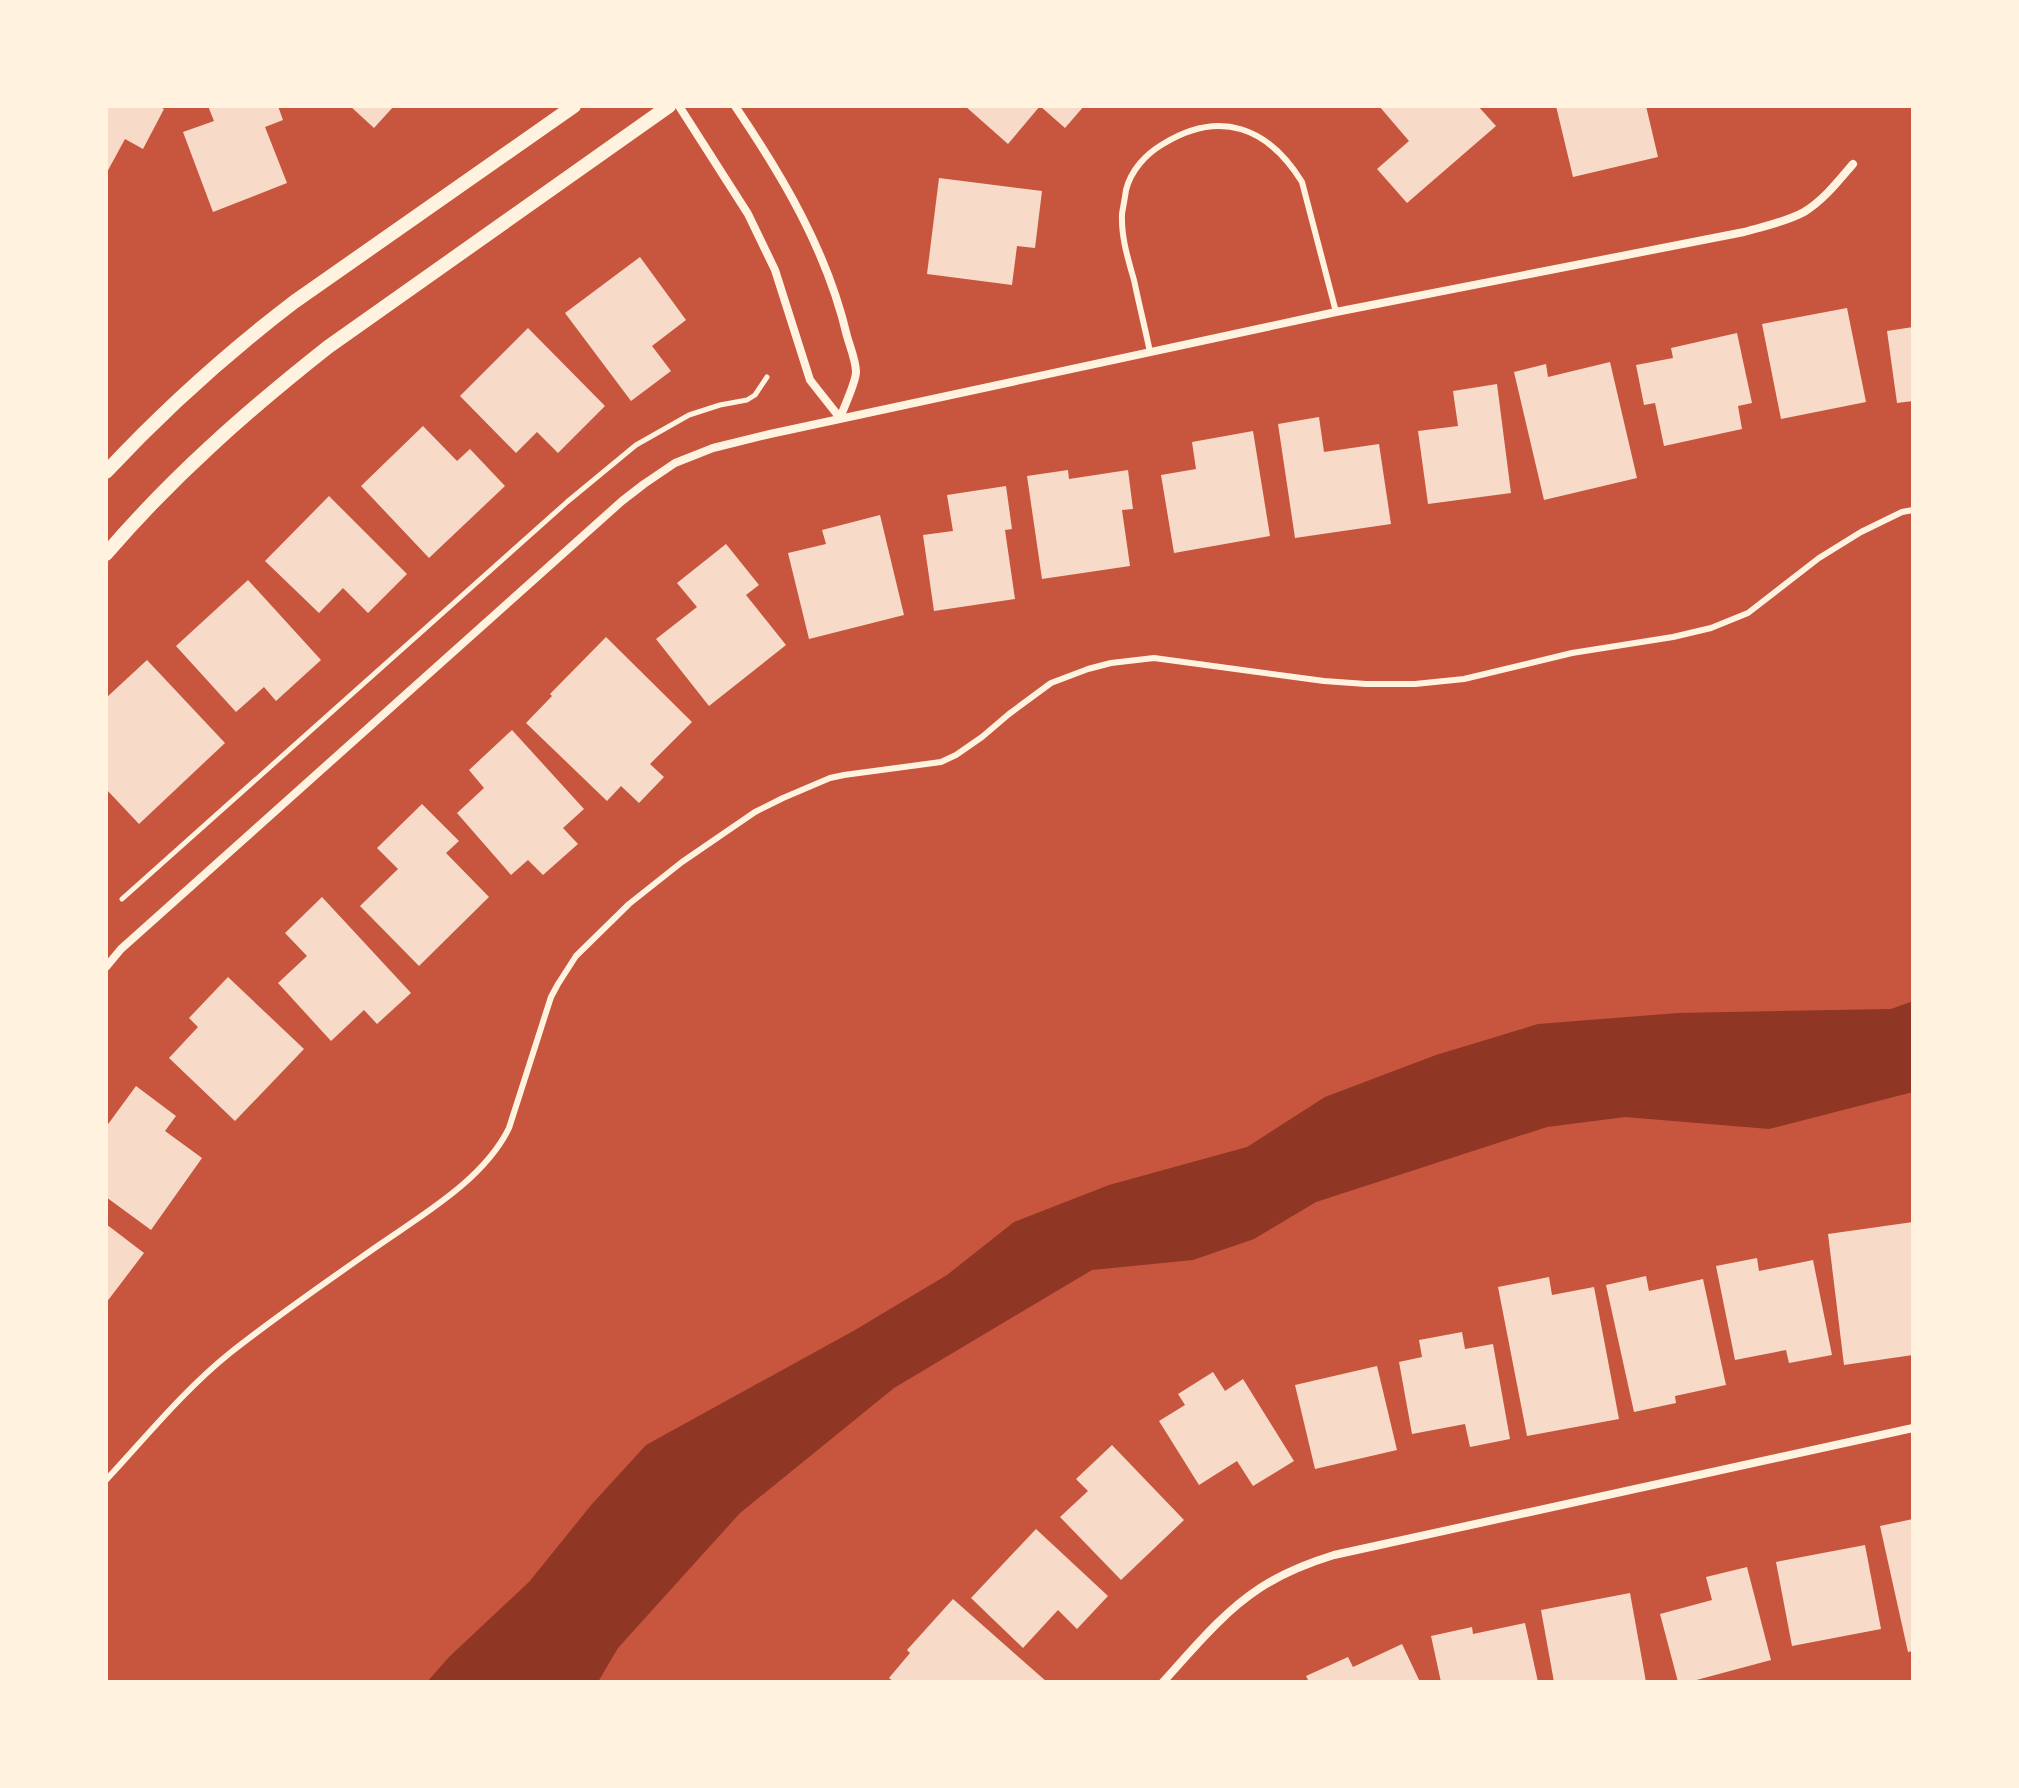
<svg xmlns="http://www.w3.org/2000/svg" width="2019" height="1788" font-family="'PT Sans Narrow',sans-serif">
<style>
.water{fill:#8f3625}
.building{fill:#f7dbc8}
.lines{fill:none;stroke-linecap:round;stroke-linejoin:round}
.path{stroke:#fff3e0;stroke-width:5}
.service{stroke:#fff3e0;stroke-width:6}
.minor{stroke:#fff3e0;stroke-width:8}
.tertiary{stroke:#fff3e0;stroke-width:14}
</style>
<rect width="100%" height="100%" fill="#c8553d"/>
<polygon class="water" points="1913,1001 1913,1092 1769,1129 1625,1117 1547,1127 1316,1202 1254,1239 1193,1260 1092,1270 894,1388 740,1513 618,1648 598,1682 427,1682 449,1657 529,1582 592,1504 646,1445 855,1330 947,1275 1014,1222 1109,1185 1247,1147 1325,1097 1436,1055 1538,1024 1678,1013 1891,1009"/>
<g class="building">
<polygon points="106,106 158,106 164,109 143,149 125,139 106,174"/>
<polygon points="208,106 278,106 283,120 265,127 287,183 213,212 183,132 214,121"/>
<polygon points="350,106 394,106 374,128"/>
<polygon points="965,106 1084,106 1065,128 1040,106 1008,144"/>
<polygon points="1379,106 1478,106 1496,126 1407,203 1377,169 1409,141"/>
<polygon points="1556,106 1646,106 1658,157 1573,177"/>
<polygon points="939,178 1042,191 1035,248 1017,246 1012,285 927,274"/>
<polygon points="640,257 686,320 652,346 671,371 631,401 565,313"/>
<polygon points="1847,308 1866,402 1781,419 1762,324"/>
<polygon points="1913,327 1913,401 1897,403 1887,331"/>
<polygon points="528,328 605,406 558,453 537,432 516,453 460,396"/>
<polygon points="1737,333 1752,403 1738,406 1742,429 1664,446 1655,403 1644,405 1636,365 1673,358 1671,348"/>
<polygon points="1610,362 1637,478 1544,500 1514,372 1546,364 1548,377"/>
<polygon points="1497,384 1511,493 1428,504 1418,431 1458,426 1453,391"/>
<polygon points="1319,417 1324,452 1379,444 1391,524 1295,538 1278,424"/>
<polygon points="423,426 457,461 470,449 505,486 429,558 361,486"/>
<polygon points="1253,431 1270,536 1174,553 1161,475 1196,469 1192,442"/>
<polygon points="1068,470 1069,479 1128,470 1133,509 1122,510 1130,566 1042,579 1027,476"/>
<polygon points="1006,486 1012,529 1005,530 1015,599 934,611 923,535 953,531 947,495"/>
<polygon points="329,496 407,574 368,613 343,588 319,613 265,561"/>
<polygon points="880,515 904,615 809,639 788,553 826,544 822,530"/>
<polygon points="726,544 759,585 746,595 786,645 709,706 656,639 697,607 677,583"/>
<polygon points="248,580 321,660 276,701 264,687 236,712 176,646"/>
<polygon points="606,637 692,722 650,764 664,777 639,803 621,786 607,801 526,723 552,696 550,694"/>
<polygon points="147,660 225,743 139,824 106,789 106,698"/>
<polygon points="512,730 584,809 563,828 578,844 543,875 528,860 511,875 457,813 484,788 469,770"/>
<polygon points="422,804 459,841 446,853 489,897 419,966 360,906 398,869 377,848"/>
<polygon points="322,897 411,993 377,1024 364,1010 331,1041 278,983 307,956 285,933"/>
<polygon points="228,977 304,1049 235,1121 169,1058 198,1027 189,1018"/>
<polygon points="136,1086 176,1116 165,1131 202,1158 151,1230 106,1197 106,1127"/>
<polygon points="1913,1222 1913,1355 1844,1365 1828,1234"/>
<polygon points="106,1224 144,1253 106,1303"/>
<polygon points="1757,1258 1759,1271 1813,1260 1832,1355 1789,1363 1786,1350 1735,1360 1716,1266"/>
<polygon points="1646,1276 1649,1291 1703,1279 1726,1385 1675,1396 1676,1403 1634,1412 1606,1285"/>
<polygon points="1549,1277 1552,1295 1594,1287 1619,1419 1527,1436 1498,1287"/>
<polygon points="1462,1332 1465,1349 1493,1344 1510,1439 1470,1447 1465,1424 1412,1434 1399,1362 1422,1357 1419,1340"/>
<polygon points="1377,1366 1397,1450 1315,1469 1295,1385"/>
<polygon points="1213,1372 1225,1391 1243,1379 1294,1461 1253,1486 1237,1461 1199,1485 1159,1421 1185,1405 1178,1394"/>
<polygon points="1112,1445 1184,1520 1121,1580 1060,1517 1088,1491 1076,1479"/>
<polygon points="1913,1519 1913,1651 1908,1652 1880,1526"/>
<polygon points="1036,1529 1108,1596 1077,1629 1058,1610 1023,1648 971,1598"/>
<polygon points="1865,1545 1881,1629 1792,1646 1776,1562"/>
<polygon points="1747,1567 1771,1660 1689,1682 1678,1682 1660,1614 1712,1600 1706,1577"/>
<polygon points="1630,1593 1646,1682 1554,1682 1541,1610"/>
<polygon points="953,1599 1047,1682 894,1682 889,1678 910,1653 907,1650"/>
<polygon points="1525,1623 1538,1682 1441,1682 1431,1636 1472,1627 1473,1634"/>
<polygon points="1402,1644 1420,1682 1309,1682 1306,1676 1348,1657 1353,1667"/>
</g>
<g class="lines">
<polyline class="path" points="122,899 567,502 636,445 689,415 720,405 747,400 755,395 767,377"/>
<g class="service">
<path d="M1150 352C1145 328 1139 304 1134 280 1128 259 1121 237 1122 214 1123 207 1125 198 1126 190 1131 170 1146 154 1163 144 1220 109 1268 127 1302 182L1336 312"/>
<path d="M106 1480C146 1437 184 1390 230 1353 278 1315 329 1280 379 1245 425 1213 484 1179 509 1128L551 997 558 984 576 956 629 904 682 862 755 812 783 798 830 778 844 775 941 762 956 755 982 737 1009 714 1051 683 1088 669 1111 663 1154 658 1324 681 1366 684H1415L1464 679 1572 653 1673 637 1711 628 1748 613 1819 558 1861 532 1902 512 1913 510"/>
</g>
<g class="minor">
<polyline points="679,106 748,214 775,270 810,380 840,418"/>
<path d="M735 106C783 177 827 251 847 336 850 347 856 361 856 372 856 382 844 407 840 418"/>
<path d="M106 967 121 949 622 501 644 484 675 463 713 448 770 434 1336 312 1744 232C1764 226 1786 222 1804 212 1824 200 1839 180 1853 164"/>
<path d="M1163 1682C1193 1649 1223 1612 1260 1588 1283 1573 1308 1563 1334 1555L1913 1428"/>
</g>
<g class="tertiary">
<path d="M106 472C164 410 226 354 294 302L574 106"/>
<path d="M106 554C173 476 247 411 328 347L669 106"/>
</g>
</g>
<rect width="2019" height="1788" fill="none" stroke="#fff3e0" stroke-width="216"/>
</svg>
